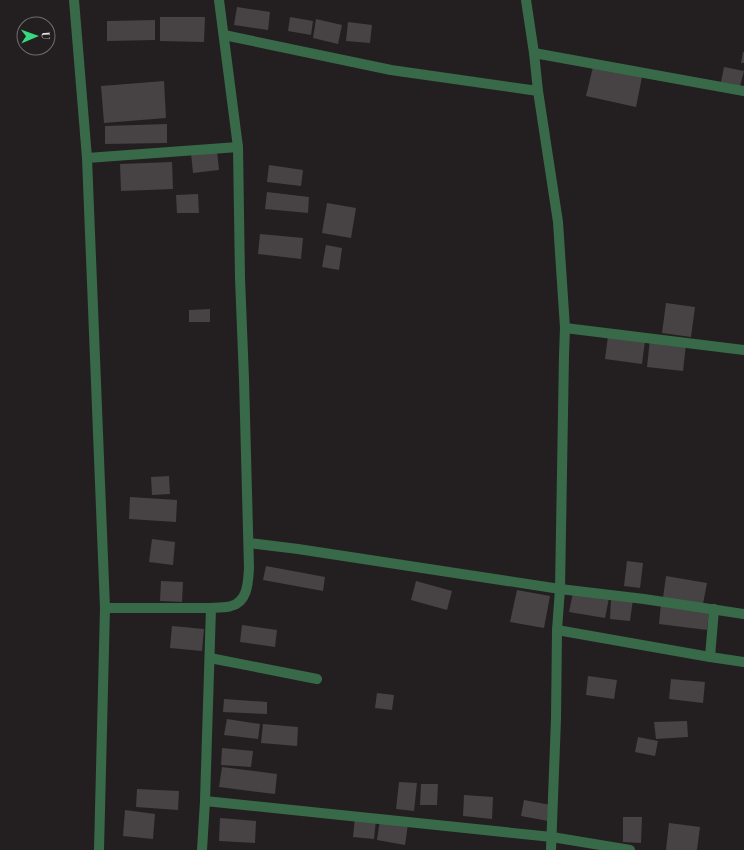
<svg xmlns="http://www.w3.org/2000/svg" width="744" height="850" font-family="'Playfair Display',serif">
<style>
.building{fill:#474243}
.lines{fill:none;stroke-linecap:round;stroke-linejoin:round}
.minor{stroke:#386a49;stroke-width:10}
</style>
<rect width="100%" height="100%" fill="#231f20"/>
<g class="building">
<polygon points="237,7 270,12 268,30 234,25"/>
<polygon points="160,17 205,17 204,42 160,41"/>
<polygon points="290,17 313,21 311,35 288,31"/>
<polygon points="316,19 342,25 338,44 313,38"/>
<polygon points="155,20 155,40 107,41 107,21"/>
<polygon points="348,22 372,25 370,43 346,41"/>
<polygon points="743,52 744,52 744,63 741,63"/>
<polygon points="593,67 642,77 636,107 586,96"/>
<polygon points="724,67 744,71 740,86 721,82"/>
<polygon points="164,81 166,118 104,123 101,86"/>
<polygon points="167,124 167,143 105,144 105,126"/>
<polygon points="217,151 219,170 193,173 191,153"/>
<polygon points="172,162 173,189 121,191 120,164"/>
<polygon points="269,165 303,170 301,186 267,182"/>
<polygon points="267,192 309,197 308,213 265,209"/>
<polygon points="198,194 199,213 177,213 176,195"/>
<polygon points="327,203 356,208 351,238 322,233"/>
<polygon points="260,234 303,238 301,259 258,254"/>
<polygon points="326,245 342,248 339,270 322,267"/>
<polygon points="666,303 695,307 691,337 662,333"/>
<polygon points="210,309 210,322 189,322 189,310"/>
<polygon points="608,336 645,341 642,364 605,359"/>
<polygon points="650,339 686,344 683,371 647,367"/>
<polygon points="169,476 170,494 152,495 151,477"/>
<polygon points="130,497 177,500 176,522 129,519"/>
<polygon points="152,539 175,542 173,565 149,562"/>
<polygon points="627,561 643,563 640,588 624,586"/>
<polygon points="266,566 325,577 323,591 263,580"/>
<polygon points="666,576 707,583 703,604 663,598"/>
<polygon points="161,581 183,582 182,602 160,601"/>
<polygon points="416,581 452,591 447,610 411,600"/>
<polygon points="517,590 550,596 544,628 510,622"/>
<polygon points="573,593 609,598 605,618 569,612"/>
<polygon points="611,598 633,599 630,621 610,619"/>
<polygon points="661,603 709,609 707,630 659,624"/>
<polygon points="242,625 277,630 275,647 240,642"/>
<polygon points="172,626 204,629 202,651 170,648"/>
<polygon points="588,676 617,680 614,699 586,695"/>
<polygon points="671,679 705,682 703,703 669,699"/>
<polygon points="377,693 394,695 392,710 375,708"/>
<polygon points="224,699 267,702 267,714 223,712"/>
<polygon points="227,719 260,724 258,739 224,735"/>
<polygon points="687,721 688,737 656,739 654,722"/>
<polygon points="263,724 298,727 297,746 261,743"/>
<polygon points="638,737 658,741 655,756 635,752"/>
<polygon points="222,748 253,751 251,767 221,765"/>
<polygon points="222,767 277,774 275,794 219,787"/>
<polygon points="399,782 417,783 414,811 396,809"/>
<polygon points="421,784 438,784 437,805 420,805"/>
<polygon points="137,789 179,791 178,810 136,807"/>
<polygon points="464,795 493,797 492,819 463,816"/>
<polygon points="524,800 551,805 548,821 521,816"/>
<polygon points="125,810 155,814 153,839 123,836"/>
<polygon points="355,817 376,820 374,839 353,837"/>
<polygon points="623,817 642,817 641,843 623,842"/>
<polygon points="220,818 256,821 255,843 219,841"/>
<polygon points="380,820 408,824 405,845 377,840"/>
<polygon points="669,823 700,827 697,850 666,850"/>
</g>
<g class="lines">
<g class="minor">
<polyline points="74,0 87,158 105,608 99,850"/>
<polyline points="526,0 534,53 538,91 558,222 565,328 564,355 560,589 557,630 556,719 551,850"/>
<polyline points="224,35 391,70 538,91"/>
<polyline points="534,53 744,91"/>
<polyline points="87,158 238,147"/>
<polyline points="565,328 744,350"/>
<polyline points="249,543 298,549 560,589 644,599 744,614"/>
<polyline points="105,608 211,608"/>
<polyline points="557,630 710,657 744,662"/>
<polyline points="710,657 714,609"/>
<polyline points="210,658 317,679"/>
<polyline points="205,801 552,837 630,850"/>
<path d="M202 850 205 801 211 608C218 607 225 608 231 606 248 602 248 582 249 568L244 379 240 278 238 147 219 0"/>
</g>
</g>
<g transform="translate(36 36) rotate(88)"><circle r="19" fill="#231f20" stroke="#706d6d"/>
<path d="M0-3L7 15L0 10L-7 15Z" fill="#37d880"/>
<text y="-6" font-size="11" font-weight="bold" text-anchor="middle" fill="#e4e1e1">U</text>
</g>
</svg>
